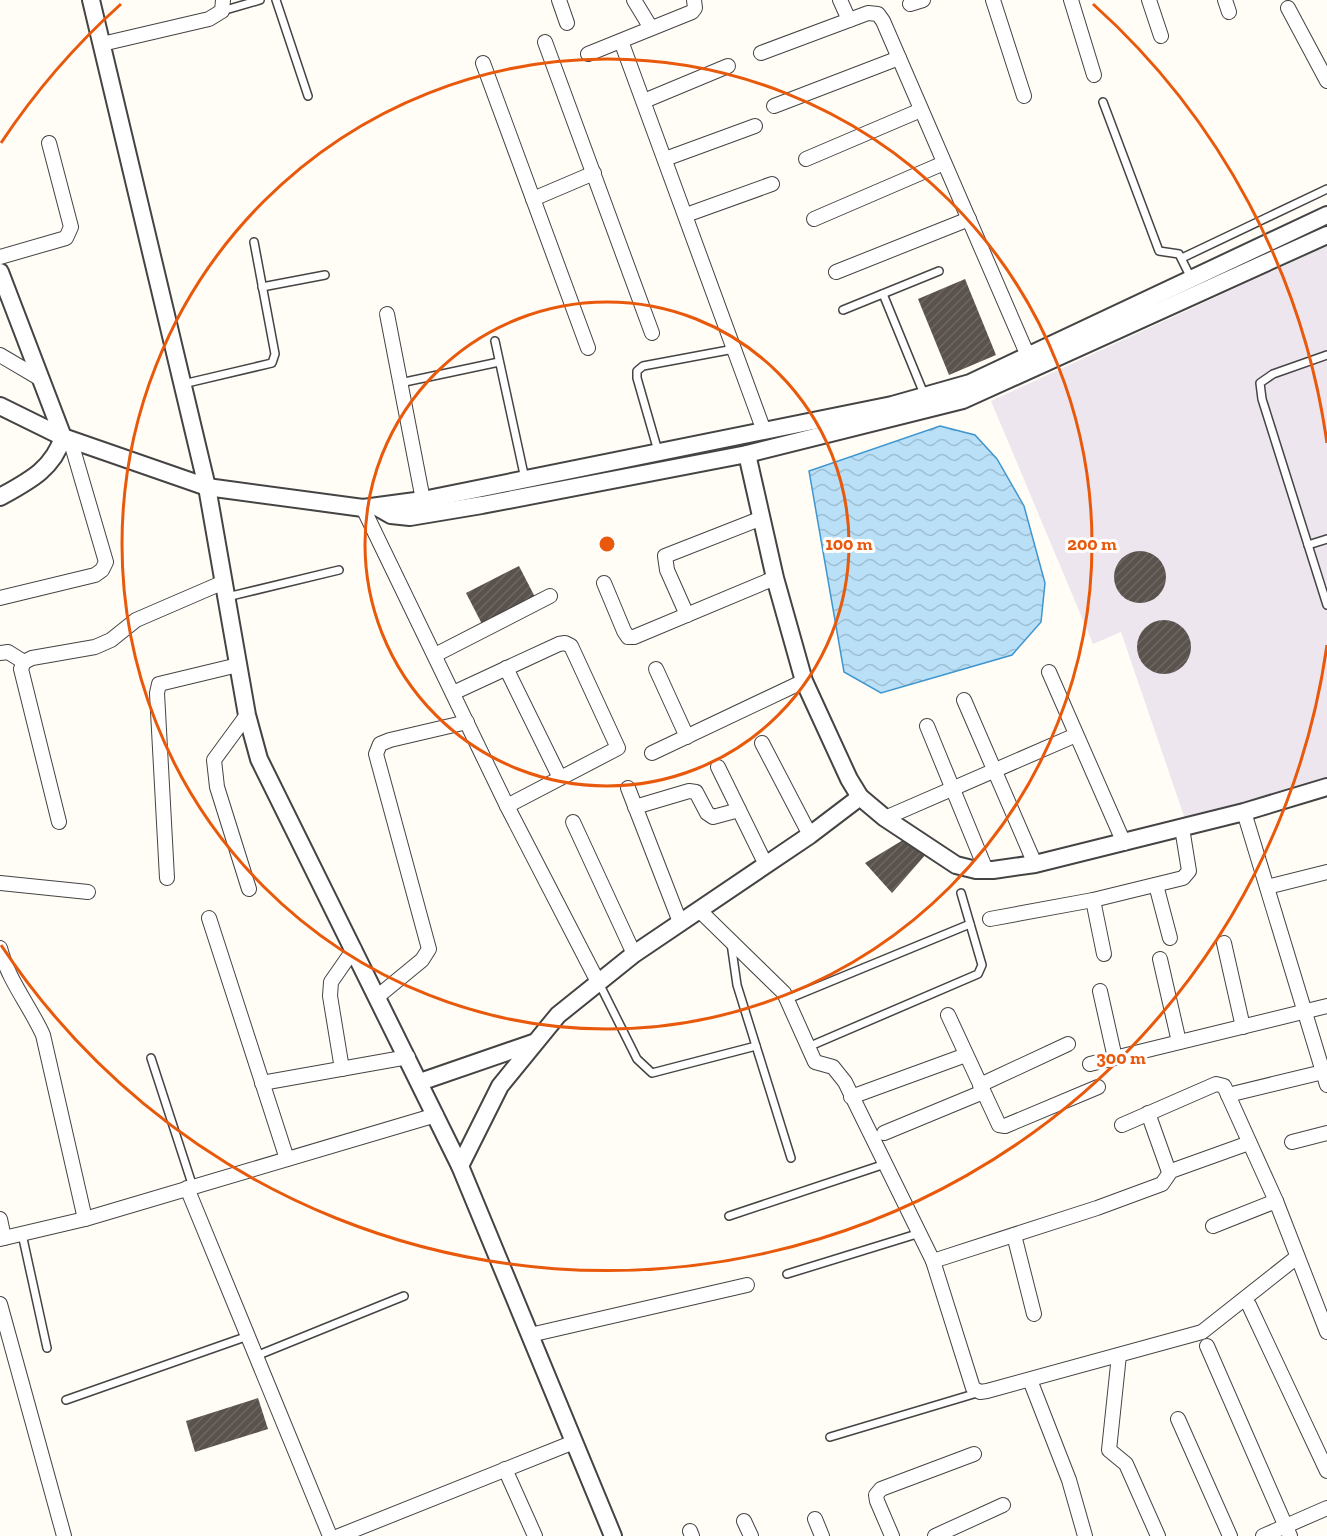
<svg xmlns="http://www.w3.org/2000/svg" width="1327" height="1536" font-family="'Zilla Slab',serif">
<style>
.industrial{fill:#eee6ef}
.water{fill:url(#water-waves);stroke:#3f96cf;stroke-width:1.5}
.building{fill:url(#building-hatch)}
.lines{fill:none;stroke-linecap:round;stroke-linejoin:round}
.service-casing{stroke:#444;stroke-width:10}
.minor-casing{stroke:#444;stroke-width:16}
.tertiary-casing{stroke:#444;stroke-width:20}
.service{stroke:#fff;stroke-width:7}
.minor{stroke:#fff;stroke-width:14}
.tertiary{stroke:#fff;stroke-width:16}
.ring{fill:none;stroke:#e8590c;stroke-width:3}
.centre{fill:#e8590c;stroke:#fff;stroke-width:3}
.ring-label{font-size:18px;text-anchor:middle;font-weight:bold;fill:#e8590c;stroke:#fff;stroke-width:6;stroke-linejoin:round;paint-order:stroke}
</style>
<defs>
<pattern id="water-waves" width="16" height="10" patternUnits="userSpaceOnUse" patternTransform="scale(1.5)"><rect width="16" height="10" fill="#b9e0f7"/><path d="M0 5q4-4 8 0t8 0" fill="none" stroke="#9ebfd3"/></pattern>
<pattern id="building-hatch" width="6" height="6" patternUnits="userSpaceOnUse" patternTransform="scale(1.5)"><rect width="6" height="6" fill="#5a524d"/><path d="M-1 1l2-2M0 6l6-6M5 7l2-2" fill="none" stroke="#6d6662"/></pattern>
</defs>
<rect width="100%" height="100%" fill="#fffdf5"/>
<polygon class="industrial" points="1327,246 1327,781 1186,822 1121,632 1093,644 991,401"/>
<polygon class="water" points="940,426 975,435 997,459 1024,506 1045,583 1041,622 1012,655 881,693 844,672 809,471"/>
<g class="building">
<polygon points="965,279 996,355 949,375 918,299"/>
<circle cx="1140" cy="577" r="26"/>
<polygon points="519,566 535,597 482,624 466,593"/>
<circle cx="1164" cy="647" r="27"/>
<polygon points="908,837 927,853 892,893 865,863"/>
<polygon points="258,1398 268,1429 195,1452 186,1421"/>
</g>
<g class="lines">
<defs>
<g id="service">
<polyline points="276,0 308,96"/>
<polyline points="222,11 260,0"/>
<polyline points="1103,102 1159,251 1179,254 1191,278"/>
<polyline points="1182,258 1327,189"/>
<polyline points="262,287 325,275"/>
<polyline points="883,294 924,394"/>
<polyline points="843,310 939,271"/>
<polyline points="495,341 525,479"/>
<polyline points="1327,355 1273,374 1260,383 1262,399 1327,605"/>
<polyline points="400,383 499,362"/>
<polyline points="183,384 272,363 275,354 254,242"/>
<polyline points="658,451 637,378 637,371 643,366 734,349"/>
<polyline points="1308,545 1327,539"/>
<polyline points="227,597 339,570"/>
<polyline points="731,943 737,985 791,1158"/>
<polyline points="599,983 637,1059 652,1073 756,1046"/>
<polyline points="788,999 970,924"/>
<polyline points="808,1047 978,974 982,965 961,893"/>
<polyline points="151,1058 193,1187"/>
<polyline points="729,1216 885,1164"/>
<polyline points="22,1234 47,1348"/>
<polyline points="787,1274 920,1233"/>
<polyline points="256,1356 404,1296"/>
<polyline points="66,1400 248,1336"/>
<polyline points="830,1437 977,1393"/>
</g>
<g id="minor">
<polyline points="559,0 567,23"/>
<polyline points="634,0 651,28"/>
<polyline points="840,0 849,20"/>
<polyline points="993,0 1024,96"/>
<polyline points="1071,0 1094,75"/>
<polyline points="1149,0 1161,36"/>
<polyline points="1225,0 1229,12"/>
<polyline points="910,4 923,0"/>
<polyline points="1288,8 1327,81"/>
<polyline points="621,41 764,431"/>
<polyline points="545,42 652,333"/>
<polyline points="102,44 209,19 222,11 223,0"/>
<polyline points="761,53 868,13 878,14 883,21 1028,356"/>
<polyline points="588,54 692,12 695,8 694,0"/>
<polyline points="483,63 588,348"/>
<polyline points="644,101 728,66"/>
<polyline points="774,106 899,58"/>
<polyline points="665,159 755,126"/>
<polyline points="806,159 921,110"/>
<polyline points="533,199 594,173"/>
<polyline points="686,215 772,184"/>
<polyline points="814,219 944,163"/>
<polyline points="0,257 66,238 71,227 49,143"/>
<polyline points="836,272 969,219"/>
<polyline points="387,314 423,500"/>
<polyline points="0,355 39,378"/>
<polyline points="363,508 507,806 598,982"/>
<polyline points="604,583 624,631 628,637 634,637 775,578"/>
<polyline points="0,598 95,575 102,570 106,562 70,439"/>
<polyline points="687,615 667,570 665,556 762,518"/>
<polyline points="0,653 8,652 24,662"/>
<polyline points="435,655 550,596"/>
<polyline points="506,668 560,778"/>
<polyline points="656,669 687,737"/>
<polyline points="1049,672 1124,843"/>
<polyline points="453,693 559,644 565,643 571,646 618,748 507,806"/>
<polyline points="964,700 1035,864"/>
<polyline points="247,715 214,760 217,787 249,889"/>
<polyline points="927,726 986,870"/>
<polyline points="762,743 810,835"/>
<polyline points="652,753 804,681"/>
<polyline points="718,767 766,865"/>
<polyline points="628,788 680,922"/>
<polyline points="635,807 689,791 696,792 707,813 713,817 739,810"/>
<polyline points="1244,812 1327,1085"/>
<polyline points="885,818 1076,735"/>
<polyline points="59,822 21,669 24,662 32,658 95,647 111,640 136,620 224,582"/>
<polyline points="573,822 634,954"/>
<polyline points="167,878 157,693 159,684 238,665"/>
<polyline points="0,883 88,892"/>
<polyline points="1156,885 1170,938"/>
<polyline points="1267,887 1327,872"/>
<polyline points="1093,900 1104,954"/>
<polyline points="699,910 784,993 815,1062 833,1067 845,1082 933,1261 973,1388 980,1392 987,1391 1202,1332 1297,1257"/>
<polyline points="209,918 287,1159"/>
<polyline points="990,919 1093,900 1183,878 1189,871 1182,828"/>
<polyline points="1224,943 1243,1027"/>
<path d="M0 948C8 980 30 1006 43 1035L85 1219"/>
<polyline points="1160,959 1179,1042"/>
<polyline points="1100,991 1115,1058"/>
<polyline points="377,997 422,960 429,949 376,754 380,744 390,740 467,722"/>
<polyline points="948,1015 999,1125 1005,1126 1098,1087"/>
<polyline points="1090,1064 1327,1006"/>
<polyline points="342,1069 330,996 331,982 354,949"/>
<polyline points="262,1083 408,1057"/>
<polyline points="980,1085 1068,1044"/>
<polyline points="1228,1095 1327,1071"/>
<polyline points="851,1097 966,1055"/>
<polyline points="1148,1113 1169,1172"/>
<polyline points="1122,1125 1216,1084 1224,1086 1276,1201 1327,1332"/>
<polyline points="884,1133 983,1092"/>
<polyline points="1292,1142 1327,1133"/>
<polyline points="187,1188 330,1536"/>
<polyline points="0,1219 4,1238"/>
<polyline points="1213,1226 1276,1201"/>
<polyline points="1014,1235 1034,1314"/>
<polyline points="0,1239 85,1219 436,1115"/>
<polyline points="933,1261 1097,1208 1162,1184 1171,1171 1249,1143"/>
<polyline points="0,1304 64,1536"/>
<polyline points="1249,1305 1327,1471"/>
<polyline points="530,1335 747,1285"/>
<polyline points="1207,1346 1290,1536"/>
<polyline points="1119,1355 1109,1450 1126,1464 1158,1536"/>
<polyline points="1030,1380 1069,1480 1085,1536"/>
<polyline points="1178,1419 1230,1536"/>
<polyline points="505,1469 535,1536"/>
<polyline points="815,1519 822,1536"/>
<polyline points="744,1521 751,1536"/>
<polyline points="690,1531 692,1536"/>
<polyline points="339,1536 574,1442"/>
<polyline points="892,1536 877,1501 876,1495 881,1489 974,1454"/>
<polyline points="935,1536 1003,1505"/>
<polyline points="1263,1536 1327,1508"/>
</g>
<g id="tertiary">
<polyline points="91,0 207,487 247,715 259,759 460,1166 613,1536"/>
<path d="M0 272 63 437C53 469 29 481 0 497"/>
<polyline points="0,406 63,437 207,487 363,508 423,500 892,405 970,383 1327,215"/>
<polyline points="747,454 775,578 804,681 849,779 860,797 885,818 956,865 976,870 993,870 1035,864 1244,812 1327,787"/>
<polyline points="377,507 391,515 410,517 482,505 747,454 963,400 1327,235"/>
<polyline points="420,1082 533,1043"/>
<polyline points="460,1166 500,1086 558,1015 634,954 810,835 860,797"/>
</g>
</defs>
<use href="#service" class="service-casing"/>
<use href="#minor" class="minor-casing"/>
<use href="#tertiary" class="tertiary-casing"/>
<use href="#service" class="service"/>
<use href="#minor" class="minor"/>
<use href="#tertiary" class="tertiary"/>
</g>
<g class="ring">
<circle cx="607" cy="544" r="242"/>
<circle cx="607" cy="544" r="485"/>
<path d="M1327 645A727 727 0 0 1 1 945M1 143A727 727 0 0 1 121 4M1093 4A727 727 0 0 1 1327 443"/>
</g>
<circle cx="607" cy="544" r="9" class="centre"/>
<g class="ring-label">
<text x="849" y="550">100 m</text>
<text x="1092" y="550">200 m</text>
<text x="1121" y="1064">300 m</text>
</g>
</svg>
